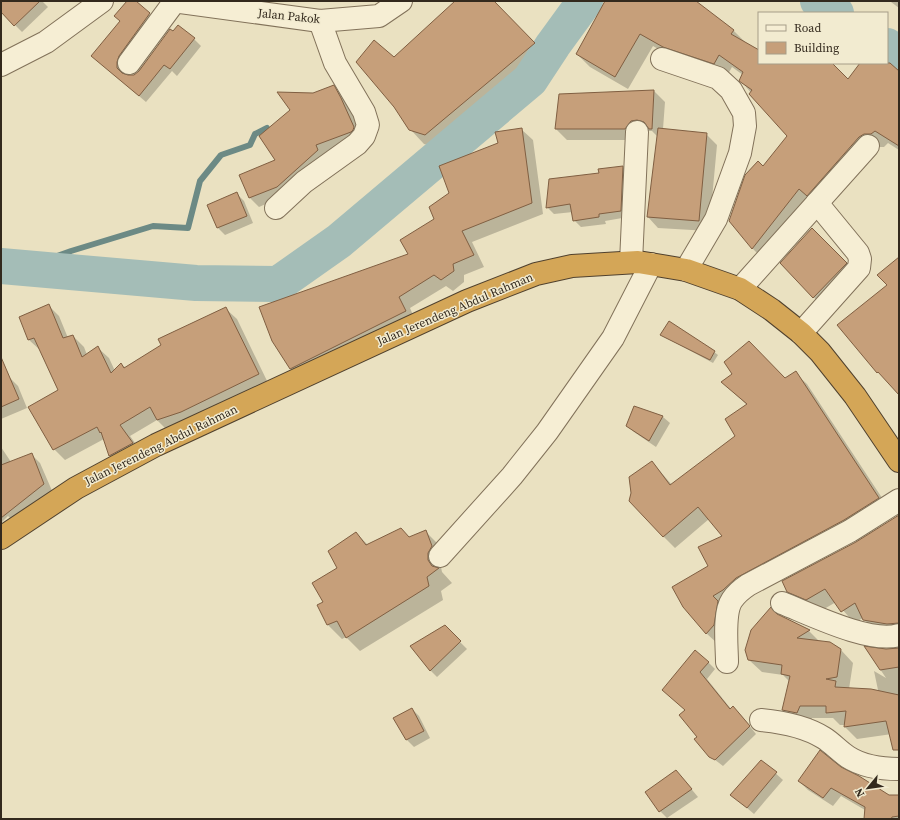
<svg xmlns="http://www.w3.org/2000/svg" width="900" height="820" font-family="'Source Serif 4',serif">
<style>
.shadow{fill:#0003}
.lines{fill:none;stroke-linecap:round;stroke-linejoin:round}
.stream{stroke:#6c8a85;stroke-width:6}
.river{stroke:#a4bdb7;stroke-width:36}
.building{fill:#c69f7a;stroke:#805f42}
.minor-casing{stroke:#82725a;stroke-width:24}
.highway-casing{stroke:#50412e;stroke-width:24}
.minor{stroke:#f6eed4;stroke-width:22}
.highway{stroke:#d4a657;stroke-width:22}
.labels{text-anchor:middle;stroke-width:3;stroke-linejoin:round;paint-order:stroke}
.street-label{font-size:12px;fill:#33291d;stroke:#f2ebd0}
</style>
<rect width="100%" height="100%" fill="#eae1c1"/>
<g class="shadow">
<polygon points="1,1 42,1 48,7 22,32 1,11"/>
<polygon points="128,1 134,1 157,21 123,70 124,75 135,75 170,30 194,39 201,46 177,76 172,71 146,102 92,56 121,21"/>
<polygon points="456,1 492,1 548,57 440,148 424,144 410,129 394,59"/>
<polygon points="606,1 695,1 733,30 746,43 757,50 759,47 759,63 831,63 848,80 862,63 887,62 899,72 899,150 888,143 884,147 878,147 765,261 752,248 763,167 788,136 741,81 743,75 732,67 727,76 677,60 653,46 628,89 590,67 577,54"/>
<polygon points="899,1 899,8 891,2 891,1"/>
<polygon points="333,86 342,95 350,108 362,137 360,141 325,154 327,159 286,195 259,207 250,198 241,176 276,161"/>
<polygon points="654,91 665,102 663,129 706,134 717,145 709,231 658,228 648,217 658,137 652,131 642,131 636,140 567,140 556,129 560,95"/>
<polygon points="521,129 533,140 543,214 472,242 484,267 464,275 464,282 453,291 446,286 410,308 416,322 302,379 291,368 409,255 436,219 450,193"/>
<polygon points="623,167 630,174 628,217 605,221 606,224 581,227 574,220 573,212 554,214 547,207 600,174"/>
<polygon points="237,194 244,201 253,223 225,235 218,228 208,206"/>
<polygon points="812,229 857,274 824,308 781,263"/>
<polygon points="48,305 59,316 68,338 73,336 84,347 87,355 98,348 109,358 115,371 121,364 126,368 226,309 237,319 269,385 168,431 157,420 130,436 143,454 121,466 110,455 104,439 65,460 54,449 59,390 40,350 29,340 20,317"/>
<polygon points="661,335 714,352 718,355 713,363"/>
<polygon points="795,373 807,384 890,510 747,590 718,644 706,633 709,567 724,536 709,519 675,548 663,536 652,462 672,485 736,436 747,405 722,382 785,379"/>
<polygon points="9,377 18,386 27,408 1,419 1,380"/>
<polygon points="635,407 663,417 670,423 656,447 634,432 627,425"/>
<polygon points="1,447 11,462 31,454 40,463 53,493 15,523 8,516 1,523"/>
<polygon points="899,516 899,636 877,633 863,618 854,623 836,602 819,612 801,604 788,591 856,543"/>
<polygon points="425,531 439,545 446,560 441,567 442,572 452,583 441,591 443,600 360,651 346,637 342,639 328,625 318,605 325,602 338,568 356,533 368,545 409,538"/>
<polygon points="778,616 809,631 820,642 841,650 853,663 849,689 878,690 874,671 886,678 866,648 886,650 899,649 899,741 892,734 857,739 845,727 845,725 840,725 833,718 812,718 810,725 795,722 783,710 790,682 783,675 762,672 749,660"/>
<polygon points="445,627 467,649 437,677 430,670"/>
<polygon points="708,662 715,669 707,679 731,709 740,714 756,734 723,766 710,756 698,737 686,710 670,697"/>
<polygon points="412,709 419,716 430,738 414,747 407,740 395,718"/>
<polygon points="762,761 783,780 754,814 732,795"/>
<polygon points="840,768 888,796 899,796 899,819 865,819 865,810 841,796 833,806 808,790 799,781"/>
<polygon points="683,779 698,797 667,818 660,811"/>
</g>
<g class="lines">
<polyline class="stream" points="24,268 71,251 153,226 188,228 200,181 221,155 250,145 255,134 267,128"/>
<g class="river">
<polyline points="818,1 836,13"/>
<polyline points="887,46 899,54"/>
<polyline points="1,266 196,283 278,284 339,241 530,80 553,45 585,1"/>
</g>
</g>
<g class="building">
<polygon points="1,1 40,1 14,26 1,12"/>
<polygon points="127,1 136,1 150,13 119,56 117,62 117,68 122,73 128,75 134,75 139,71 170,29 173,31 178,25 195,38 170,69 164,65 139,96 91,56 120,21 114,16"/>
<polygon points="455,1 494,1 535,43 425,135 409,130 394,107 356,62 374,40 394,57"/>
<polygon points="605,1 696,1 734,30 731,34 759,50 759,63 832,63 848,79 860,63 890,63 899,71 899,146 875,131 871,134 864,134 859,137 807,196 799,189 752,249 729,221 745,175 758,161 763,166 787,136 749,94 752,90 739,81 743,72 719,55 714,64 663,47 640,34 615,77 576,54"/>
<polygon points="334,85 341,98 354,127 353,130 351,132 316,145 318,150 277,187 249,198 239,175 275,160 259,136 290,110 277,92 313,93"/>
<polygon points="654,90 652,129 649,129 644,122 637,120 631,121 625,129 555,129 559,94"/>
<polygon points="522,128 532,203 462,231 474,255 453,264 454,271 441,280 434,275 399,297 406,311 290,369 272,341 259,307 408,254 400,240 434,219 429,207 449,193 439,166 498,143 495,132"/>
<polygon points="658,128 707,133 699,221 647,217"/>
<polygon points="623,166 621,211 599,214 599,217 573,221 570,204 546,208 549,179 599,173 598,169"/>
<polygon points="237,192 247,216 217,228 207,205"/>
<polygon points="812,228 847,263 813,298 780,263"/>
<polygon points="899,257 899,395 878,372 877,373 837,325 887,285 877,275"/>
<polygon points="49,304 63,338 73,335 82,357 98,346 111,373 121,363 124,368 161,345 158,339 226,307 259,374 181,412 157,420 150,407 120,425 133,443 109,456 101,432 100,433 97,427 53,450 28,407 58,390 34,338 28,340 19,317"/>
<polygon points="669,321 715,351 710,360 660,335"/>
<polygon points="749,341 785,378 796,371 879,498 844,520 736,578 723,590 713,596 718,601 714,625 706,634 683,607 672,587 708,566 698,547 722,536 698,507 663,537 629,501 631,493 629,477 652,461 670,485 735,436 725,419 747,404 721,382 732,374 724,362"/>
<polygon points="1,357 19,399 1,407"/>
<polygon points="634,406 663,416 649,441 626,426"/>
<polygon points="32,453 44,484 1,518 1,465"/>
<polygon points="899,515 899,623 887,624 863,620 855,603 841,612 825,589 806,600 787,592 782,581 856,542"/>
<polygon points="401,528 409,537 426,530 432,546 428,553 428,560 432,566 439,568 427,577 429,586 346,638 337,621 327,625 317,605 323,602 312,583 337,568 328,551 356,532 366,545"/>
<polygon points="771,607 777,614 810,630 797,638 830,642 841,649 837,677 826,679 836,681 835,687 871,689 899,695 899,750 893,750 886,721 844,727 846,711 826,713 826,706 800,706 797,713 782,710 790,676 781,674 782,665 748,660 745,650 751,630"/>
<polygon points="445,625 461,641 430,671 410,646"/>
<polygon points="864,646 886,649 899,648 899,667 880,670"/>
<polygon points="695,650 709,662 700,672 730,709 733,706 750,726 715,760 709,757 694,739 697,737 679,715 685,710 662,690"/>
<polygon points="412,708 424,731 406,740 393,718"/>
<polygon points="820,750 841,767 859,776 889,795 899,795 899,816 892,817 891,819 864,819 865,807 831,788 823,798 798,781"/>
<polygon points="761,760 777,772 747,808 730,795"/>
<polygon points="676,770 692,789 659,812 645,792"/>
</g>
<g class="lines">
<defs>
<g id="minor">
<polyline points="173,1 320,21 379,16 401,1"/>
<polyline points="662,59 718,78 731,90 744,113 745,126 740,153 716,219 686,270"/>
<polyline points="129,63 175,1"/>
<polyline points="1,65 46,42 102,1"/>
<polyline points="276,208 304,182 357,144 364,136 368,125 364,112 335,63 320,21"/>
<polyline points="631,262 637,132"/>
<polyline points="740,289 868,146"/>
<polyline points="801,333 859,268 860,259 858,253 817,203"/>
<polyline points="440,556 512,476 547,432 613,338 651,264"/>
<path d="M782 603C810 614 870 644 899 635"/>
<path d="M727 662C727 647 723 613 732 600 736 594 742 589 748 585L850 531 899 500"/>
<path d="M761 720C782 722 805 726 824 738 832 743 839 751 848 757 862 766 883 769 899 769"/>
</g>
<polyline id="highway" points="1,538 76,488 156,445 467,301 536,274 572,266 638,262 686,270 740,289 772,310 801,333 820,352 855,396 899,461"/>
</defs>
<use href="#minor" class="minor-casing"/>
<use href="#highway" class="highway-casing"/>
<use href="#minor" class="minor"/>
<use href="#highway" class="highway"/>
</g>
<g class="labels">
<g class="street-label">
<text transform="translate(289 16) rotate(6)" y="4">Jalan Pakok</text>
<text transform="translate(455 309) rotate(-23)" y="4">Jalan Jerendeng Abdul Rahman</text>
<text transform="translate(161 445) rotate(-26)" y="4">Jalan Jerendeng Abdul Rahman</text>
</g>
</g>
<rect width="900" height="820" fill="none" stroke="#33291d" stroke-width="4"/>
<rect x="758" y="12" width="130" height="52" fill="#f2ebd0" stroke="#a69d88"/>
<rect x="766" y="25" width="20" height="6" fill="#f6eed4" stroke="#a69d88"/>
<text x="794" y="32" font-size="12" fill="#33291d">Road</text>
<rect x="766" y="42" width="20" height="12" fill="#c69f7a" stroke="#a69d88"/>
<text x="794" y="52" font-size="12" fill="#33291d">Building</text>
<g transform="translate(868 788) rotate(241)" stroke="#f2ebd0" stroke-width="3" paint-order="stroke">
<path d="M0-3L7 15L0 10L-7 15Z" fill="#33291d"/>
<text y="-6" font-size="11" font-weight="bold" text-anchor="middle" fill="#33291d">N</text>
</g>
</svg>
